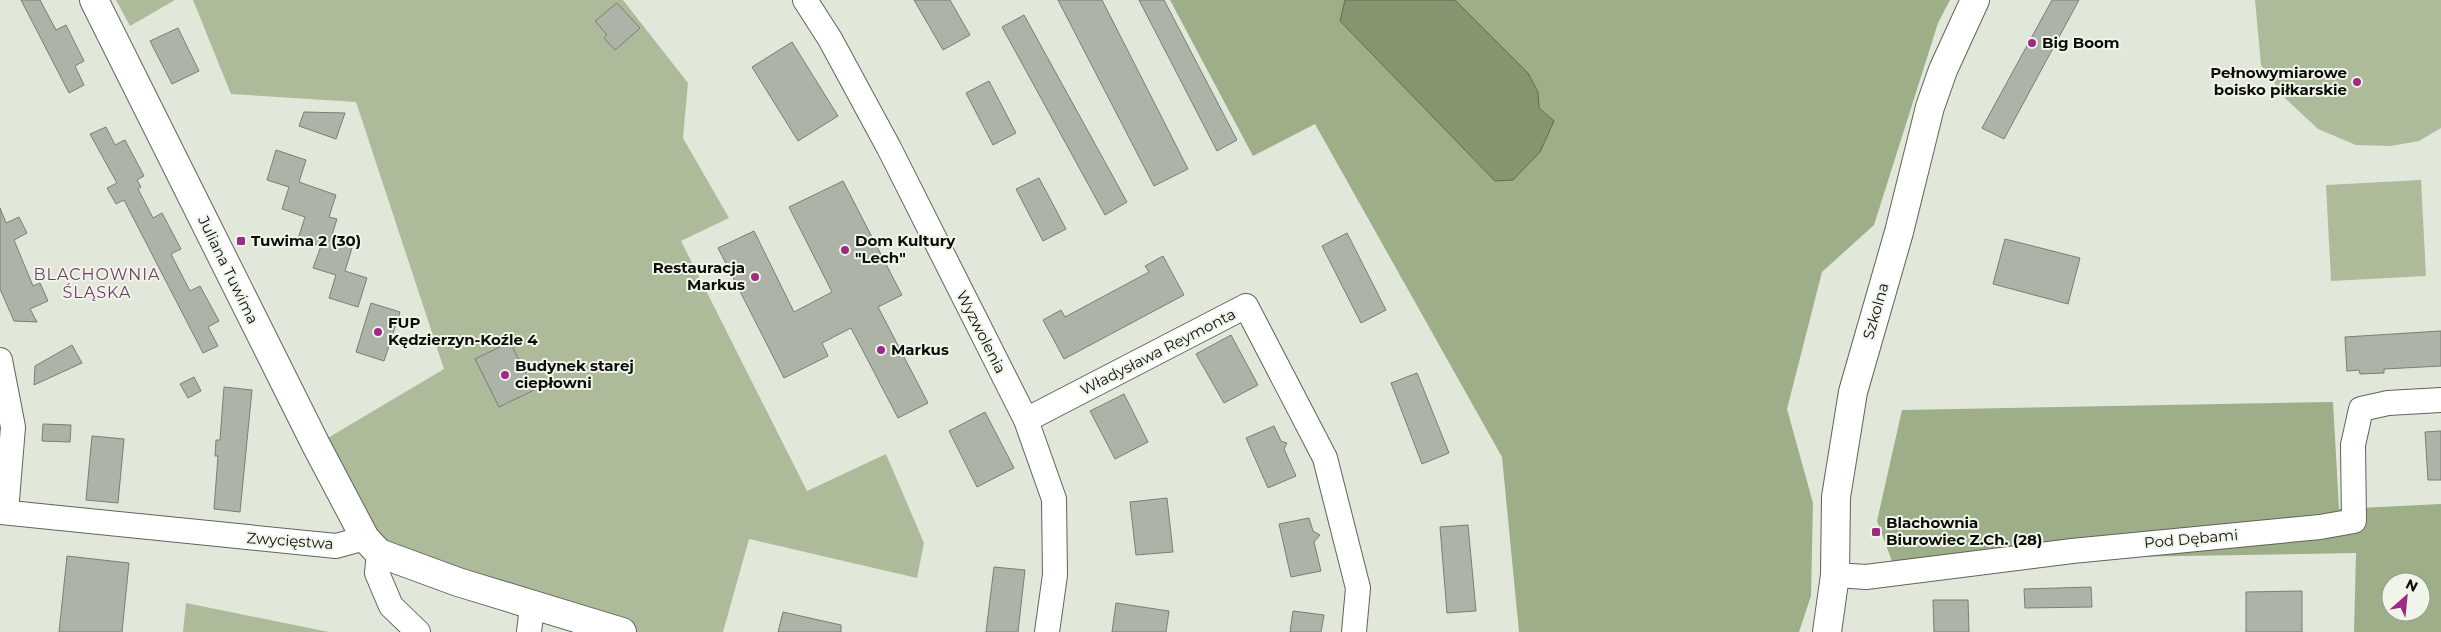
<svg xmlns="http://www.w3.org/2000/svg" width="2441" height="632" font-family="Montserrat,sans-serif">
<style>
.green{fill:#adbb9b}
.forest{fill:#9dae88;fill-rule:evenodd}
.water{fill:#849570;stroke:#606c51}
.building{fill:#adb3a6;stroke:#797f73}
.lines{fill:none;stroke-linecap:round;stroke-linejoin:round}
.minor-casing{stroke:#5f6459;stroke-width:26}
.tertiary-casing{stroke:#5f6459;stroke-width:30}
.minor{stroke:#fff;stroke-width:24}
.tertiary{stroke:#fff;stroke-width:28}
.poi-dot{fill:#9e2a85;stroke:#eff5e8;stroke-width:2}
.labels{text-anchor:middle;stroke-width:4;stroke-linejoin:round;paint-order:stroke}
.poi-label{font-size:15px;font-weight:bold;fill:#0b0d09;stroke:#eff5e8;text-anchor:start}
.street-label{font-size:15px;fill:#0b0d09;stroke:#eff5e8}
.neighbourhood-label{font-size:16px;letter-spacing:1px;fill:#743a65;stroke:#eff5e8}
</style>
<rect width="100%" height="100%" fill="#e1e8da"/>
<g class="green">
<polygon points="116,0 175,0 130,26"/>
<polygon points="193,0 623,0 688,83 683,138 729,218 681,241 807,491 886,454 924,543 917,578 749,539 723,632 622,632 379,553 316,445 444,369 356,102 231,94"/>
<polygon points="2255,0 2441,0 2441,128 2419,141 2391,146 2356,145 2318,129 2286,99 2261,65"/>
<polygon points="2421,180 2426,276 2331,281 2326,185"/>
<polygon points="186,603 329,632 183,632"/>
</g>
<g class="forest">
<polygon points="1170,0 1950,0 1938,23 1874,225 1822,272 1787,409 1813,503 1811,596 1799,632 1519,632 1502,457 1315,124 1253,156"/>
<path d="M2333 402 2339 509 2441 504V632H2354L2356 553 1892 561 1877 521 1902 410ZM2391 582H2421V612H2391Z"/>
</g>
<polygon class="water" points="1345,0 1455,0 1528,73 1538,92 1539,108 1554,121 1540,152 1513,180 1495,181 1340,21"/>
<g class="building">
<polygon points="21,0 40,0 56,30 66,25 84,61 75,66 84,85 69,93"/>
<polygon points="914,0 950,0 970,35 943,50"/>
<polygon points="1058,0 1102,0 1188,169 1154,186"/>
<polygon points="1139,0 1164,0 1237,140 1217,151"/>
<polygon points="2052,0 2079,0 2004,139 1982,128"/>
<polygon points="617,3 640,28 615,50 604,38 607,35 595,21"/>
<polygon points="1024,15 1127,202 1105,215 1002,27"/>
<polygon points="178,28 199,71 172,84 150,41"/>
<polygon points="792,42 838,116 798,141 752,67"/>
<polygon points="989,81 1016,133 993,145 966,93"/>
<polygon points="304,112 345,113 336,139 299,126"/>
<polygon points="106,127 115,145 125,140 144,176 137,180 141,187 138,189 153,218 162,213 181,249 171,254 190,291 200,286 219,321 208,327 218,346 203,353 124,200 116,204 107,188 117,183 90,134"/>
<polygon points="276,150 306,160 299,182 336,195 329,217 337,219 330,241 352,248 345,271 367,278 358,307 329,298 336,275 313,268 321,246 298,239 305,217 282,209 289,187 267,180"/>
<polygon points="1039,178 1066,229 1043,241 1016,189"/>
<polygon points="843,181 902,295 878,307 928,403 898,418 851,328 822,343 828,356 784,378 718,248 754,231 794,312 832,292 789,207"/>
<polygon points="0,208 6,223 19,217 27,233 14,240 33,286 40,283 48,301 30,309 37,322 14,321 0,289"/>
<polygon points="1347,233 1386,310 1361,323 1322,246"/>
<polygon points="2005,239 2080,258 2068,304 1993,284"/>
<polygon points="1163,256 1184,295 1064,359 1043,320 1061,310 1065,317 1149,272 1145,266"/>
<polygon points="371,303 400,312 384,361 356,352"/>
<polygon points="2441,331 2441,366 2384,369 2384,373 2360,374 2359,370 2347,371 2345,337"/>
<polygon points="1231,335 1258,385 1224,403 1196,354"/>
<polygon points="510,342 534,390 499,407 475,359"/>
<polygon points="72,345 82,363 34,385 35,366"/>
<polygon points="1417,373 1449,453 1422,464 1391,383"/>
<polygon points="194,377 201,391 188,398 180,384"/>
<polygon points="224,387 252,390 240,512 214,509 218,456 215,456 216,440 220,440"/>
<polygon points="1124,394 1148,442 1115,459 1090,411"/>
<polygon points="985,412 1014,468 977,487 949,431"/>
<polygon points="43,424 71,425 70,442 42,441"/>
<polygon points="1274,426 1281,441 1287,443 1284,449 1296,476 1268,488 1246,438"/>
<polygon points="2441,431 2441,480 2428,480 2425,432"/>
<polygon points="92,436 124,439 118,503 86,500"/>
<polygon points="1167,498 1173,552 1136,555 1130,502"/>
<polygon points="1309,518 1313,531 1320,535 1314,542 1321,571 1291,577 1279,524"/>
<polygon points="1468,525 1476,611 1447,613 1440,527"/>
<polygon points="67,556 129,563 122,632 59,632"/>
<polygon points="994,567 1025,570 1018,632 986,632"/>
<polygon points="2091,587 2092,607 2025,608 2024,589"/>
<polygon points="2302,591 2302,632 2246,632 2246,592"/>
<polygon points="1933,600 1968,600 1969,632 1934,632"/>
<polygon points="1116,603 1169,611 1166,632 1112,632"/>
<polygon points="1293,611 1324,615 1321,632 1290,632"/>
<polygon points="783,612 841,625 841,632 778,632"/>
</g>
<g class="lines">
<defs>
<g id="minor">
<polyline points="805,0 830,39 889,148 1026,420 1054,499 1055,575 1047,632"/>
<polyline points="0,360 13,427 6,512"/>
<polyline points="1026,420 1246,306 1325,458 1358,588 1354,632"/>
<polyline points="0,512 336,546 365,538"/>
<polyline points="379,553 377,573 391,606 418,632"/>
<polyline points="1835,575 1866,577 2072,551 2320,527 2354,521 2353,445 2361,409 2388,403 2441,400"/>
<polyline points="529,632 532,606"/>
</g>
<g id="tertiary">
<polyline points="94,0 316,445 365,538 379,553 458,582 622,632"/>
<polyline points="1827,632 1835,575 1836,497 1853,392 1899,232 1930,107 1943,70 1975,0"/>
</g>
</defs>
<use href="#minor" class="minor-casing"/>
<use href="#tertiary" class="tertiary-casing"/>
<use href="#minor" class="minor"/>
<use href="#tertiary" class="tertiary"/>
</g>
<g class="poi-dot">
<circle cx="2032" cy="43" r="5"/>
<circle cx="2357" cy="82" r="5"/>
<rect x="236" y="236" width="10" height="10" rx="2.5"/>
<circle cx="845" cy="250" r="5"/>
<circle cx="755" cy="277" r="5"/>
<circle cx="378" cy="332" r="5"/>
<circle cx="881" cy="350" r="5"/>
<circle cx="505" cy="375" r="5"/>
<rect x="1871" y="527" width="10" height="10" rx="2.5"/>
</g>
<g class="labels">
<g class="poi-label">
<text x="2042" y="48">Big Boom</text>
<text x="2347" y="78" text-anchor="end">Pełnowymiarowe<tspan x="2347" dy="17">boisko piłkarskie</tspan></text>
<text x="251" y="246">Tuwima 2 (30)</text>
<text x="855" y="246">Dom Kultury<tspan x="855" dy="17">"Lech"</tspan></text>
<text x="745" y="273" text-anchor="end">Restauracja<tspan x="745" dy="17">Markus</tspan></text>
<text x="388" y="328">FUP<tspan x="388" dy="17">Kędzierzyn-Koźle 4</tspan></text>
<text x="891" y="355">Markus</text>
<text x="515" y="371">Budynek starej<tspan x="515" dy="17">ciepłowni</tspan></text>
<text x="1886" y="528">Blachownia<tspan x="1886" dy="17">Biurowiec Z.Ch. (28)</tspan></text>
</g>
<g class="street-label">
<text transform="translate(228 270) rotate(64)" y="5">Juliana Tuwima</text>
<text transform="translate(1876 311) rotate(-74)" y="5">Szkolna</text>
<text transform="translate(981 332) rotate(63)" y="5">Wyzwolenia</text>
<text transform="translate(1158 352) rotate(-27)" y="5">Władysława Reymonta</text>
<text transform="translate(2191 539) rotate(-5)" y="5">Pod Dębami</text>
<text transform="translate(290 541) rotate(4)" y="5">Zwycięstwa</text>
</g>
<g class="neighbourhood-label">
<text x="97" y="280">BLACHOWNIA<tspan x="97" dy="18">ŚLĄSKA</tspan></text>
</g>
</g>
<g transform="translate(2406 597) rotate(27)"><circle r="24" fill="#eff5e8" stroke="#94988f"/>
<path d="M0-4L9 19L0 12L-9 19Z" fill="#9e2a85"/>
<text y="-8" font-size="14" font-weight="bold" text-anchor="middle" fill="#0b0d09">N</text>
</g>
</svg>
